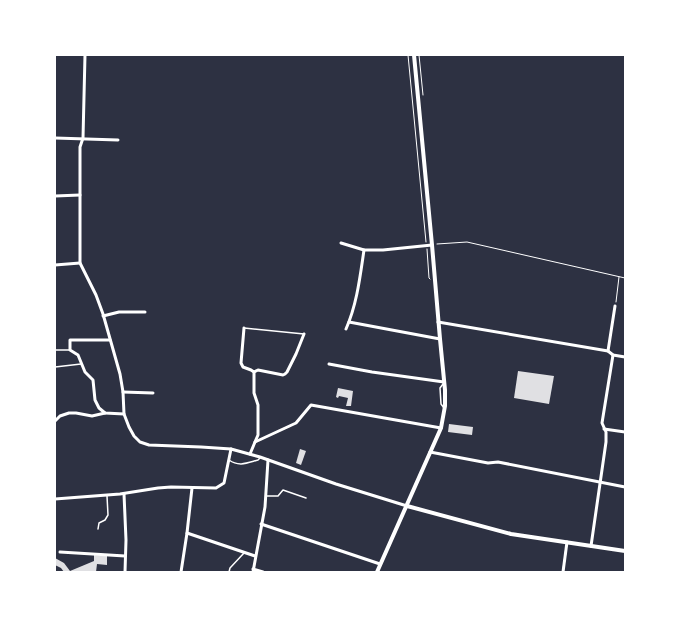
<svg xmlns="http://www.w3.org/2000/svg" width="680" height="627" font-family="Figtree,sans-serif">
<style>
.building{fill:#e0e0e3}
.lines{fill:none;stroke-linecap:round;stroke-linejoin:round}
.path{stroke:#fff;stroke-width:1}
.service{stroke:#fff;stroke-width:1.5}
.minor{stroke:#fff;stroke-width:3}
.tertiary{stroke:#fff;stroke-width:4}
</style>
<rect width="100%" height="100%" fill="#2d3142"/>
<g class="building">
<polygon points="518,371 554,376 549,404 514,398"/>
<polygon points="338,388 353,391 351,406 346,406 348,398 339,396 338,398 336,397"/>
<polygon points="449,424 473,427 472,435 448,432"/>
<polygon points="300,449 306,451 301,465 296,463"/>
<polygon points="94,555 107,556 107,565 97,564 96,572 64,572 61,568 55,565 55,558 64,563 70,571 94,561"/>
</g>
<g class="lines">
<g class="path">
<polyline points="408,55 426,242"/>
<polyline points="419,55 423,95"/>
<polyline points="437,244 467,242 625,278"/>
<polyline points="427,249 429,278 430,279"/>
<polyline points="616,302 619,277"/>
</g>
<g class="service">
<polyline points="244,328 304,334"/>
<polyline points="55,350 70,350"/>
<polyline points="55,367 81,364"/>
<polyline points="443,384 440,388 441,404 444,408"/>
<path d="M229 460C239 467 247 463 258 460L260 458"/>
<polyline points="267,496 278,496 283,490 306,498"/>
<polyline points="98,529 99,523 105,520 108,515 107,496"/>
<polyline points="229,572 230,568 244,553"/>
</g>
<g class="minor">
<polyline points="85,55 83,138 80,147 80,263 96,295 103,314 120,374 123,392 124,414 129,427 134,436 140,442 149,445 201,447 231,449 260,457 336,484 407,506"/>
<polyline points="55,138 118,140"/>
<polyline points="55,196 80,195"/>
<polyline points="341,243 364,250 383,250 432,245"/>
<polyline points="55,265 80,263"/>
<polyline points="103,316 119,312 145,312"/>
<polyline points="349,322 440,339"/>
<polyline points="438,322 608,351 613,355 625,357"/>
<polyline points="244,328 241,363 243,367 251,370 254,372 254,393 258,405 258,435 255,442"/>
<path d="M346 329C357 304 360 277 364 250"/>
<polyline points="110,340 70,340 70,350 78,355 85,372 93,380 95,400 99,408 105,413 124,414"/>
<polyline points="608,351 615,306"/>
<polyline points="329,364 372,372 444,382"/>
<polyline points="254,372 258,370 283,375 285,374 287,372 296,354 304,334"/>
<polyline points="123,392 153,393"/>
<polyline points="55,421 60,416 69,413 76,413 92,416 105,413"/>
<polyline points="604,429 625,432"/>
<polyline points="430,452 488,463 498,462 625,487"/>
<polyline points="250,454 255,442 296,423 311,405 441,428"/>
<polyline points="124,494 126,540 125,572"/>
<polyline points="55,499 120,494 158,488 171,487 216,488 224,483 231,449"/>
<polyline points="261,524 380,564"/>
<polyline points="187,533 255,556"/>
<polyline points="591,546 606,442 606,432 602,423 613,355"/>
<polyline points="60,552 125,556"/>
<polyline points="253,569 263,572"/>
<polyline points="181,572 187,533 192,488"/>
<polyline points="253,572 265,507 268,460"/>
<polyline points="563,572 567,542"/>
</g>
<g class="tertiary">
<polyline points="407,506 511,534 625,551"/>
<polyline points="377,572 441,428 445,406 445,390 440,339 432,245 414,55"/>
</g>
</g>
<rect width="680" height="627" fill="none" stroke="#ffffff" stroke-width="112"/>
</svg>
